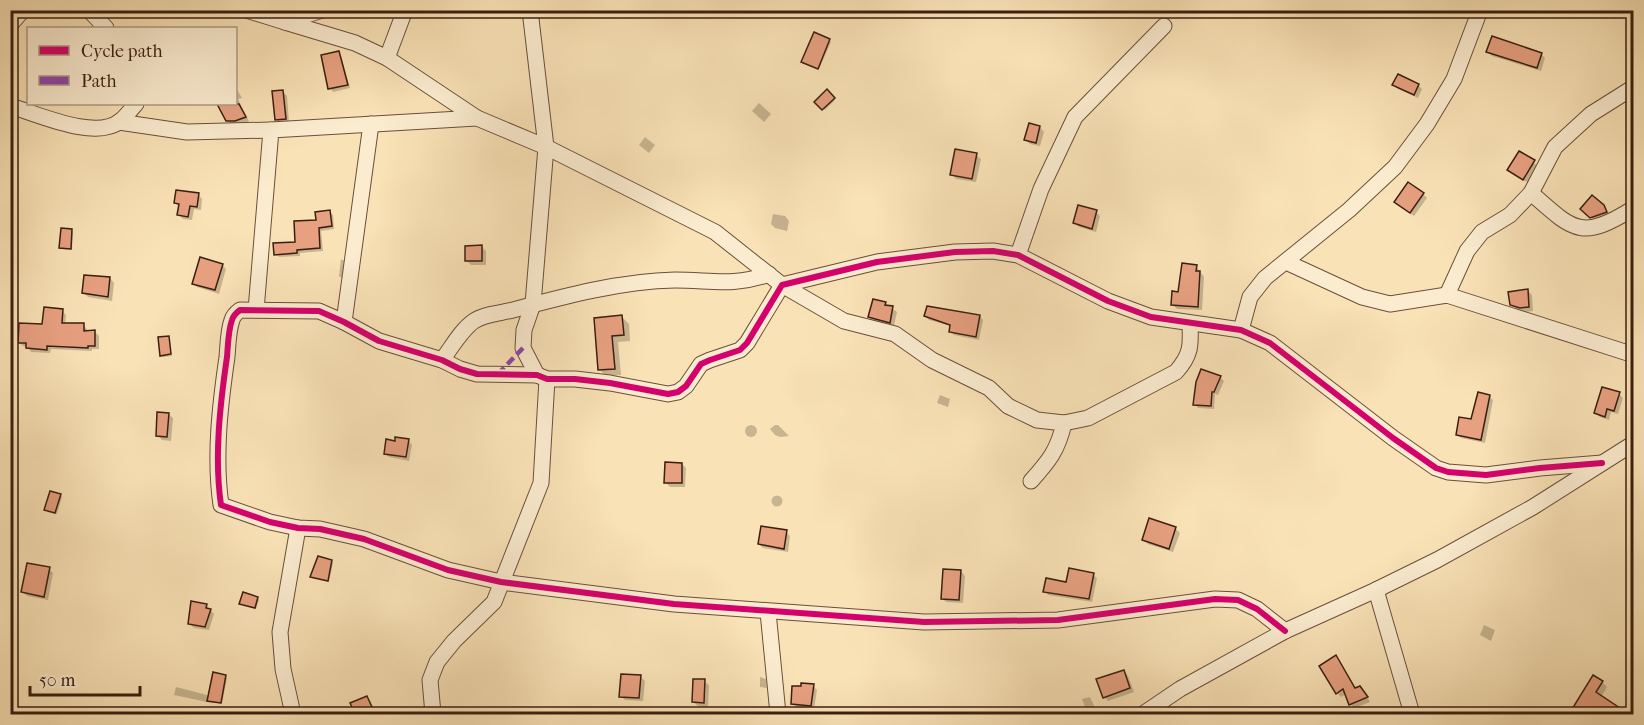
<svg xmlns="http://www.w3.org/2000/svg" width="1644" height="725" font-family="'IM FELL French Canon',serif">
<style>
.shadow{fill:#0003}
.building{fill:#e7a080;stroke:#3b1e10;stroke-width:1.5}
.lines{fill:none;stroke-linecap:round;stroke-linejoin:round}
.minor-casing{stroke:#6a4f3a;stroke-width:17}
.minor{stroke:#fbecd0;stroke-width:15}
.quiet{stroke:#8e44ad;stroke-width:4.5;stroke-dasharray:9 4.5;stroke-linecap:butt}
.cycleway-casing{stroke:#fbecd0;stroke-width:10}
.cycleway{stroke:#d6006c;stroke-width:6}
</style>
<rect width="100%" height="100%" fill="#f9e2b6"/>
<filter id="stains"><feTurbulence type="fractalNoise" baseFrequency=".00333" numOctaves="4"/><feColorMatrix values="0 0 0 0 .2 0 0 0 0 .09 0 0 0 0 .02 0 0 0 .5 -.17"/></filter>
<radialGradient id="worn" r=".72"><stop offset=".6" stop-color="#630" stop-opacity="0"/><stop offset="1" stop-color="#630" stop-opacity=".3"/></radialGradient>
<g class="shadow">
<polygon points="1148,10 1158,10 1159,11 1155,17"/>
<polygon points="829,40 831,42 819,69 805,63"/>
<polygon points="1488,52 1541,54 1545,58 1541,71 1492,56"/>
<polygon points="338,53 341,56 350,88 333,92 330,88"/>
<polygon points="1394,85 1418,85 1422,89 1418,98 1398,89"/>
<polygon points="236,88 242,98 238,99 249,121 240,125 231,125 227,120 219,104 236,104"/>
<polygon points="282,91 287,96 289,123 280,124 276,119"/>
<polygon points="827,91 835,100 825,110 816,102"/>
<polygon points="759,103 771,114 764,122 752,111"/>
<polygon points="1040,127 1044,132 1040,146 1030,144 1026,140"/>
<polygon points="645,137 655,145 649,153 639,145"/>
<polygon points="1520,153 1538,166 1528,183 1509,170"/>
<polygon points="976,155 981,159 976,182 956,179 952,174"/>
<polygon points="198,194 202,199 201,210 194,209 192,220 183,219 179,215 180,207 175,203"/>
<polygon points="1423,194 1427,198 1414,216 1400,206"/>
<polygon points="1592,197 1611,215 1596,221 1586,213"/>
<polygon points="330,212 333,215 334,229 321,231 323,251 300,253 300,256 279,257 276,254 296,243"/>
<polygon points="1096,212 1100,216 1096,232 1079,227 1075,223"/>
<polygon points="773,214 785,216 789,221 787,231 775,228 771,224"/>
<polygon points="72,230 73,232 72,250 63,249 61,247"/>
<polygon points="482,247 486,251 486,265 471,265 467,261"/>
<polygon points="341,259 344,261 342,278 339,276"/>
<polygon points="222,265 226,269 219,294 197,287 193,283"/>
<polygon points="1196,266 1204,277 1202,310 1177,309 1173,305"/>
<polygon points="110,278 114,283 112,301 88,297 84,293"/>
<polygon points="1528,291 1532,295 1533,311 1525,312 1516,309 1512,304"/>
<polygon points="885,303 897,312 894,326 873,321 869,317"/>
<polygon points="62,311 66,315 65,325 83,325 87,329 87,332 95,332 99,336 99,349 92,349 92,351 51,349 50,353 31,352 28,347 23,346 19,342"/>
<polygon points="925,316 980,316 983,320 979,340 954,335 951,331 951,326 929,320"/>
<polygon points="622,317 629,324 630,341 618,342 621,375 606,376 600,370 595,319"/>
<polygon points="168,338 172,356 163,357 161,355"/>
<polygon points="1220,377 1224,381 1218,395 1215,394 1214,409 1198,408 1195,405"/>
<polygon points="1619,394 1623,398 1618,414 1611,412 1609,420 1600,417 1595,413"/>
<polygon points="940,395 950,399 948,407 937,403"/>
<polygon points="1489,396 1493,400 1485,443 1461,438 1457,435 1472,421"/>
<polygon points="168,414 173,418 171,441 162,440 158,436"/>
<circle cx="751" cy="431" r="6"/>
<polygon points="775,425 778,425 789,436 780,437 775,435 770,429"/>
<polygon points="408,440 412,445 409,461 389,457 385,453"/>
<polygon points="682,464 686,468 685,487 670,487 666,483"/>
<polygon points="60,495 62,497 57,514 48,511 46,510"/>
<circle cx="777" cy="501" r="5.5"/>
<polygon points="1175,528 1180,533 1173,552 1148,544 1144,540"/>
<polygon points="786,532 790,536 788,552 763,548 759,544"/>
<polygon points="331,562 333,563 329,581 312,577"/>
<polygon points="49,569 53,573 48,600 27,596 23,592"/>
<polygon points="961,571 965,576 963,603 946,602 942,598"/>
<polygon points="1093,575 1097,578 1092,602 1048,595 1045,591"/>
<polygon points="258,598 259,600 256,609 241,603"/>
<polygon points="206,605 214,614 209,630 194,628 190,624"/>
<polygon points="1484,625 1495,630 1491,641 1480,635"/>
<polygon points="1336,657 1356,689 1364,692 1370,702 1355,708 1350,704 1346,694 1341,697 1337,693"/>
<polygon points="1124,671 1128,676 1134,692 1108,701 1104,697"/>
<polygon points="640,676 645,681 643,701 625,700 621,696"/>
<polygon points="225,677 227,678 222,704 210,702 208,700 207,702 174,695 176,687 207,695 209,697"/>
<polygon points="760,677 766,679 767,688 760,687"/>
<polygon points="704,681 709,685 708,707 698,706 693,702"/>
<polygon points="1602,682 1607,687 1601,697 1627,714 1598,714 1594,712 1593,714 1559,714 1562,710 1571,714"/>
<polygon points="813,685 817,690 814,709 797,708 793,703"/>
<polygon points="1090,697 1095,708 1086,710 1082,699"/>
<polygon points="366,698 371,702 376,714 357,714 352,704"/>
<polygon points="16,712 21,712 23,714 14,714"/>
</g>
<g class="building">
<polygon points="814,32 830,39 818,69 801,62"/>
<polygon points="1492,36 1542,53 1537,68 1486,52"/>
<polygon points="339,51 348,85 328,89 321,55"/>
<polygon points="1398,74 1419,84 1414,95 1392,85"/>
<polygon points="827,89 835,98 822,110 814,102"/>
<polygon points="283,90 286,119 275,120 272,91"/>
<polygon points="217,104 239,104 246,117 235,121 226,121"/>
<polygon points="1029,123 1040,126 1036,143 1024,140"/>
<polygon points="955,149 977,153 972,179 950,175"/>
<polygon points="1519,151 1535,160 1523,180 1507,170"/>
<polygon points="1408,182 1424,193 1410,213 1394,202"/>
<polygon points="176,190 199,193 197,207 190,206 188,217 177,215 179,204 174,203"/>
<polygon points="1592,195 1604,205 1607,212 1590,218 1580,209"/>
<polygon points="1078,205 1097,210 1092,229 1073,223"/>
<polygon points="330,210 332,226 319,228 320,248 297,250 297,253 274,255 273,243 295,242 294,221 316,220 315,212"/>
<polygon points="61,228 72,229 71,249 59,248"/>
<polygon points="482,245 482,261 465,261 465,246"/>
<polygon points="200,257 223,264 215,290 192,284"/>
<polygon points="1182,263 1197,265 1196,271 1200,271 1198,307 1171,305 1172,291 1178,292"/>
<polygon points="84,275 110,277 108,297 82,293"/>
<polygon points="1528,289 1529,307 1520,308 1510,305 1508,292"/>
<polygon points="873,299 886,302 885,305 893,306 890,323 868,317"/>
<polygon points="927,306 980,315 976,337 949,332 950,325 924,316"/>
<polygon points="44,307 63,309 62,323 84,323 84,331 95,330 95,346 88,346 88,348 47,346 47,350 26,348 26,343 18,343 19,323 42,324"/>
<polygon points="622,315 624,335 612,336 615,369 598,370 594,318"/>
<polygon points="169,336 171,354 160,356 158,337"/>
<polygon points="1201,369 1221,376 1214,392 1212,392 1211,406 1193,405 1196,382"/>
<polygon points="1602,387 1620,392 1614,411 1607,409 1605,417 1594,413"/>
<polygon points="1478,392 1490,395 1481,440 1456,435 1459,417 1471,419"/>
<polygon points="157,412 169,413 167,437 156,436"/>
<polygon points="395,437 409,439 406,457 384,454 386,439 395,441"/>
<polygon points="665,462 682,463 682,483 664,483"/>
<polygon points="50,491 61,494 55,513 44,510"/>
<polygon points="1149,518 1176,527 1169,549 1142,540"/>
<polygon points="761,526 787,530 784,549 758,544"/>
<polygon points="318,556 332,560 328,581 310,577"/>
<polygon points="27,563 50,567 44,597 21,592"/>
<polygon points="1069,568 1094,573 1089,599 1043,592 1046,578 1066,582"/>
<polygon points="943,569 961,570 959,600 941,599"/>
<polygon points="243,592 258,597 255,608 239,604"/>
<polygon points="191,601 207,604 206,608 211,609 205,627 188,624"/>
<polygon points="1336,655 1355,688 1360,686 1368,697 1349,705 1343,689 1336,694 1319,666"/>
<polygon points="1124,670 1130,688 1103,698 1096,679"/>
<polygon points="213,672 226,675 221,703 207,701"/>
<polygon points="621,674 641,675 639,698 619,697"/>
<polygon points="1593,675 1603,681 1596,692 1629,714 1569,714"/>
<polygon points="693,679 705,679 704,703 692,702"/>
<polygon points="801,683 814,684 811,706 791,704 792,686 801,686"/>
<polygon points="367,696 375,714 355,714 350,703"/>
</g>
<g class="lines">
<defs>
<g id="minor">
<polyline points="89,10 106,28"/>
<polyline points="246,10 285,22 322,10"/>
<polyline points="530,10 546,147 533,304 524,330 523,348 537,375"/>
<path d="M285 22 355 43 387 58 477 118 546 147 715 232 782 285 844 321 895 334 932 360 989 388 1008 406 1037 420 1064 423 1088 418 1176 372C1191 355 1191 346 1190 324"/>
<polyline points="10,25 23,10"/>
<polyline points="387,58 405,10"/>
<path d="M10 106C38 114 96 141 120 121 126 117 131 109 136 104"/>
<polyline points="119,122 187,132 271,130"/>
<path d="M1531 193C1574 231 1581 241 1634 208"/>
<polyline points="1018,255 1041,189 1075,117 1164,26"/>
<polyline points="1286,262 1362,297 1390,304 1447,295 1634,355"/>
<polyline points="1447,295 1467,251 1482,232 1510,215 1531,193 1555,147 1591,114 1634,87"/>
<polyline points="256,310 271,130 477,118"/>
<polyline points="344,322 371,124"/>
<polyline points="1241,330 1250,297 1265,278 1349,210 1395,167 1427,124 1454,79 1480,10"/>
<path d="M442 360C452 347 461 330 474 321 484 314 501 313 513 310 565 296 621 281 675 280 711 280 733 287 769 274"/>
<path d="M1031 481C1049 461 1058 450 1064 423"/>
<polyline points="1376,590 1412,714"/>
<polyline points="768,612 778,714"/>
<path d="M1285 631 1257 609 1238 600 1215 599 1058 620 924 622 674 604 501 582 448 570 364 539 320 529 298 528 270 522 221 505C214 457 220 405 227 357 228 346 228 331 232 320 233 316 236 313 240 310L319 311 344 322 379 341 442 360 460 369 477 374 537 375 547 379H575L610 383 668 394 678 392 686 386 701 364 710 360 740 350 747 343 782 285 877 262 955 252 993 251 1018 255 1108 301 1151 317 1241 330 1270 343 1393 438 1436 468 1448 472 1486 475 1540 468 1602 463"/>
<polyline points="293,714 283,669 280,632 298,528"/>
<polyline points="433,714 430,680 437,662 454,641 494,602 541,483 547,379"/>
<polyline points="1143,714 1180,689 1285,631 1376,590 1437,560 1533,507 1634,443"/>
</g>
</defs>
<use href="#minor" class="minor-casing"/>
<use href="#minor" class="minor"/>
<polyline class="quiet" points="498,374 523,348"/>
<defs>
<path id="cycleway" d="M1285 631 1257 609 1238 600 1215 599 1058 620 924 622 674 604 501 582 448 570 364 539 320 529 298 528 270 522 221 505C214 457 220 405 227 357 228 346 228 331 232 320 233 316 236 313 240 310L319 311 344 322 379 341 442 360 460 369 477 374 537 375 547 379H575L610 383 668 394 678 392 686 386 701 364 710 360 740 350 747 343 782 285 877 262 955 252 993 251 1018 255 1108 301 1151 317 1241 330 1270 343 1393 438 1436 468 1448 472 1486 475 1540 468 1602 463"/>
</defs>
<use href="#cycleway" class="cycleway-casing"/>
<use href="#cycleway" class="cycleway"/>
</g>
<rect width="1644" height="725" fill="none" stroke="#f9e2b6" stroke-width="36"/>
<rect x="12" y="12" width="1620" height="701" fill="none" stroke="#3b1e10" stroke-width="3"/>
<rect x="18" y="18" width="1608" height="689" fill="none" stroke="#3b1e10" stroke-width="1.5"/>
<rect x="27" y="27" width="210" height="78" fill="#fbecd0" stroke="#ae9a83" stroke-width="1.5"/>
<rect x="39" y="46" width="30" height="9" fill="#d6006c" stroke="#ae9a83" stroke-width="1.5"/>
<text x="81" y="57" font-size="18" fill="#3b1e10">Cycle path</text>
<rect x="39" y="76" width="30" height="9" fill="#8e44ad" stroke="#ae9a83" stroke-width="1.5"/>
<text x="81" y="87" font-size="18" fill="#3b1e10">Path</text>
<path d="M30 686v9h110v-9" fill="none" stroke="#3b1e10" stroke-width="3"/>
<text x="39" y="686" font-size="18" fill="#3b1e10" stroke="#fbecd0" stroke-width="4.5" paint-order="stroke">50 m</text>
<rect width="100%" height="100%" filter="url(#stains)"/>
<rect width="100%" height="100%" fill="url(#worn)"/>
</svg>
